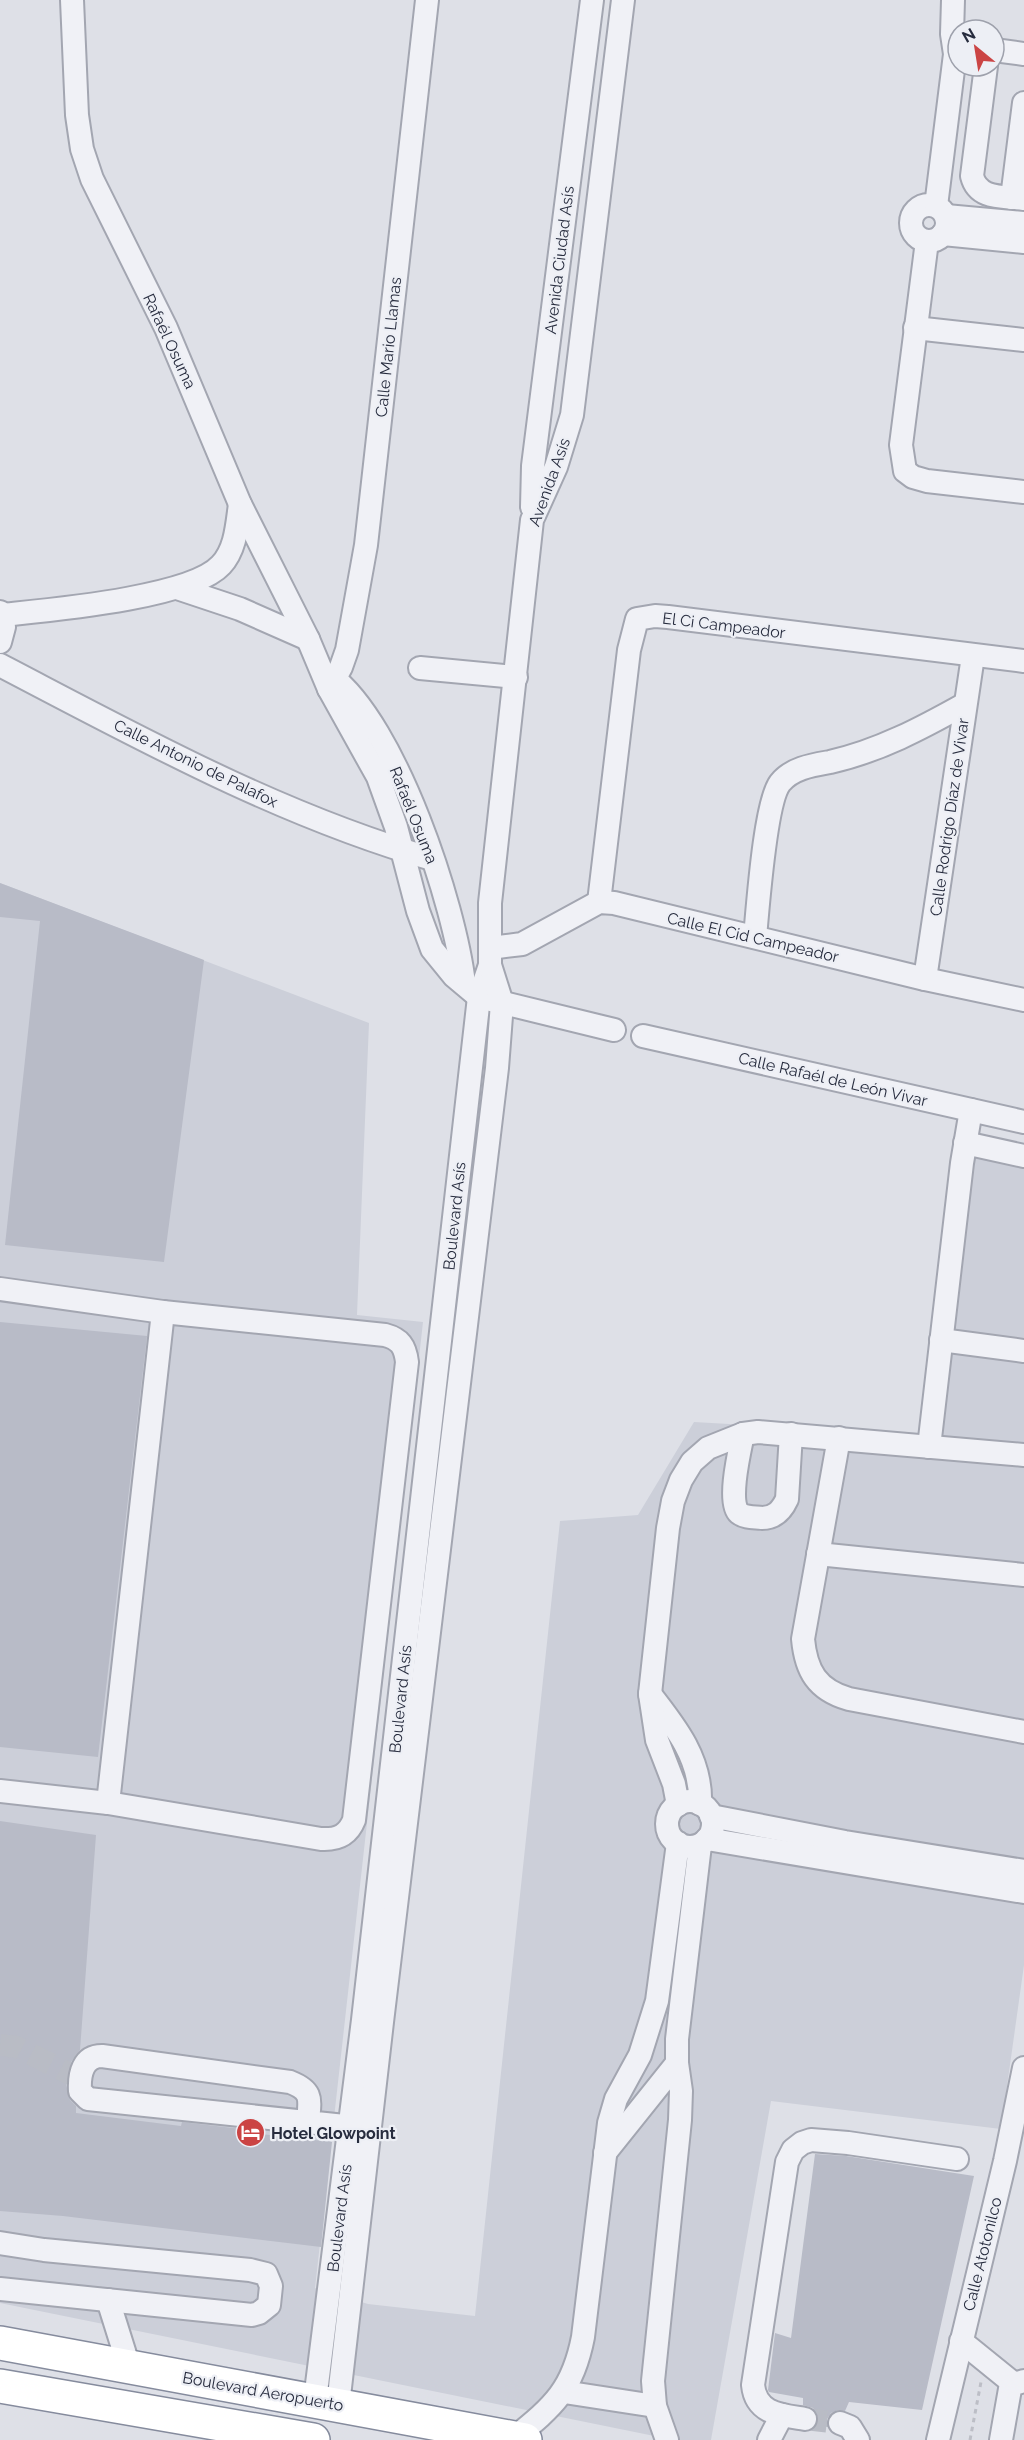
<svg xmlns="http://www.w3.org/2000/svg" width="1024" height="2440" font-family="Raleway,sans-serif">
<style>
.built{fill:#cccfd9}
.building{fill:#b8bbc7}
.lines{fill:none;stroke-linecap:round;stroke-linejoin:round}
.minor-tunnel{stroke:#b9bcc5;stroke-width:22;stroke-dasharray:22 11;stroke-linecap:butt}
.minor-casing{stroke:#a3a6b1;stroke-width:26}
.highway-casing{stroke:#858b9d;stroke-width:36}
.path{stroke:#bcbec6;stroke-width:3;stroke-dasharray:4.5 4.5;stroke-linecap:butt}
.minor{stroke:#f0f1f6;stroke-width:22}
.highway{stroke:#fff;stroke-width:33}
.labels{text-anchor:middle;stroke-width:4.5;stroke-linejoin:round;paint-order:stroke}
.street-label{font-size:16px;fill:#272c3e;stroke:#edeff5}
.poi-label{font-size:16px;font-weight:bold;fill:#272c3e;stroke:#edeff5;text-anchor:start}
</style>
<rect width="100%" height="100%" fill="#dee0e7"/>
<polygon class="built" points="0,883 369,1023 357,1315 423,1322 315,2288 368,2304 475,2316 560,1521 638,1515 694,1422 922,1435 958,1133 1024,1148 1024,1965 1001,2129 771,2101 711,2440 674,2440 0,2303"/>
<g class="building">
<polygon points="0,883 204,960 164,1262 5,1245 40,921 0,917"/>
<polygon points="0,1322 147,1336 98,1757 0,1747"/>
<polygon points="0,1821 96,1835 80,2050 71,2062 66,2084 70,2100 76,2106 76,2113 181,2126 182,2122 250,2130 251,2133 332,2142 321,2247 63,2216 0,2211"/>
<polygon points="815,2154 846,2156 974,2176 922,2410 849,2402 845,2411 838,2410 831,2413 827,2419 828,2427 816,2426 817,2414 813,2408 803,2405 803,2398 769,2392 768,2390 775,2333 791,2338"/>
</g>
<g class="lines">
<g class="minor-tunnel">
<polyline points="0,2045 17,2047 78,2078"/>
<polyline points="805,2419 840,2423"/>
</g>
<defs>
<g id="minor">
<polyline points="72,0 77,115 82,149 92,179 166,328 240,504 308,639 329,689 378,777 396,827 418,911 432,949 454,976 479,997 614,1030"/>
<polyline points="994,50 1024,54"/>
<path d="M986 66 972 176C978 200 1003 196 1024 199"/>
<polyline points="1012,198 1024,103"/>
<circle cx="929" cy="223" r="18"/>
<polyline points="936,206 955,54 952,34 953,0"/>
<polyline points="946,216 1024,223"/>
<polyline points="943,234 1024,242"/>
<polyline points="927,241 901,445 905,471 913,477 927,481 1024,492"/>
<polyline points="915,328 1024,340"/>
<polyline points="532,507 533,466 592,0"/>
<polyline points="177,588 240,609 308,639"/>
<polyline points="0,612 4,627 0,642"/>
<path d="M2 615C49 610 191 598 221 565 236 549 237 525 240 504"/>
<path d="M0 665C140 738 279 815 432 859"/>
<polyline points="420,668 516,677"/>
<path d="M331 676C396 725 455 905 464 984"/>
<polyline points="329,689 341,667 347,650 366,545 427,0"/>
<polyline points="599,902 629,650 637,619 655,616 668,617 1024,661"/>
<path d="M755 937C758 906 765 803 780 783 792 768 813 765 830 762 879 751 922 728 965 704"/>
<polyline points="490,948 522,944 599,902 614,903 925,979 1024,1000"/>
<polyline points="925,979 973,656"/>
<polyline points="643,1036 1024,1122"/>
<polyline points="965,1143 1024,1156"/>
<path d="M0 1289 163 1312 385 1335C400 1339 405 1346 407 1362L354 1820C348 1835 338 1840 321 1839L108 1803 0 1791"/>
<polyline points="941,1340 1024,1351"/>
<path d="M743 1434C740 1449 727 1503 739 1513 745 1518 755 1517 762 1518 775 1518 782 1510 787 1499L791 1434"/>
<path d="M839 1438 803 1639C806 1671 817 1690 849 1699L1024 1732"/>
<polyline points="929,1447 962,1163 971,1110"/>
<polyline points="818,1554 1024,1575"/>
<path d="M650 1694C676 1727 702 1760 700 1804"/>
<circle cx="690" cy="1824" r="23"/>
<polyline points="108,1803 163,1312"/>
<polyline points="678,1805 674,1784 657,1740 650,1694 668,1528 673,1501 681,1480 692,1462 708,1448 743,1434 758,1432 1024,1455"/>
<polyline points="711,1816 845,1842 1024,1871"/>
<polyline points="707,1839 1024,1892"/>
<path d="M308 2121C310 2099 313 2091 290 2082L102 2056C83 2056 79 2074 80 2091L88 2099 364 2128"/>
<polyline points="605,2153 677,2063"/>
<polyline points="0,2243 44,2250 250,2270 266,2274 271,2286 269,2305 259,2313 252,2315 0,2289"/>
<polyline points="108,2300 129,2367"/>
<polyline points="961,2341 1014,2384"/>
<polyline points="564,2392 655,2406"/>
<polyline points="315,2400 363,2020 479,997 490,965 490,903 532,520 556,467 572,415 623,0"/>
<polyline points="338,2405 382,2022 497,1068 502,1003 490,965"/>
<path d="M805 2419C781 2415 756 2414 753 2385L787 2162 793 2150 802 2143 811 2140 848 2143 957 2159"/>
<polyline points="840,2423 850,2427 858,2440"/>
<path d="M514 2438C554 2406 573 2389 583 2337L609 2123 616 2099 640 2055 657 2001 678 1843"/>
<polyline points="667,2440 655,2406 653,2381 680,2120 681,2091 677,2063 677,2039 700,1845"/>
<polyline points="769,2440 782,2415"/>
<polyline points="938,2440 1005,2161 1024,2068"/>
<polyline points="1001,2440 1010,2389 1014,2384 1024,2381"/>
</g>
<g id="highway">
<polyline points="0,2343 525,2440"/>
<polyline points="0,2386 313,2440"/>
</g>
</defs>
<use href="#minor" class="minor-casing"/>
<use href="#highway" class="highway-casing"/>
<polyline class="path" points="970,2440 981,2382"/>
<use href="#minor" class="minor"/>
<use href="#highway" class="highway"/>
</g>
<defs>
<symbol id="hotel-disc" viewBox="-11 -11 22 22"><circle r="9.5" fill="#cb4444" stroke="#edeff5"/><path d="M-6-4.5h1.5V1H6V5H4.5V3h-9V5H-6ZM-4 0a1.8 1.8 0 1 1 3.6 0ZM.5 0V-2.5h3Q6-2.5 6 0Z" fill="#fff"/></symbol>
</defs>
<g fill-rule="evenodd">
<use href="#hotel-disc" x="234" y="2116" width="33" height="33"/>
</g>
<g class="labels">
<g class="street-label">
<text transform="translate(559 260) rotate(-83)" y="6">Avenida Ciudad Asís</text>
<text transform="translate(170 341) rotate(65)" y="6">Rafaél Osuma</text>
<text transform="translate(388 347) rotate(-84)" y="6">Calle Mario Llamas</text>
<text transform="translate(549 482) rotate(-70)" y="6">Avenida Asís</text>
<text transform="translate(724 625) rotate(7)" y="6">El Ci Campeador</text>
<text transform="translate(196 763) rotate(26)" y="6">Calle Antonio de Palafox</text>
<text transform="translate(414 815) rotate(68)" y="6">Rafaél Osuma</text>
<text transform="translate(949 817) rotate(-82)" y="6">Calle Rodrigo Díaz de Vivar</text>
<text transform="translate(753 937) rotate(13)" y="6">Calle El Cid Campeador</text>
<text transform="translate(833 1079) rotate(13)" y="6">Calle Rafaél de León Vivar</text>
<text transform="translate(454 1216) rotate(-84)" y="6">Boulevard Asís</text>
<text transform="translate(400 1699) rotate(-84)" y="6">Boulevard Asís</text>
<text transform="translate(339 2218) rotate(-83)" y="6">Boulevard Asís</text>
<text transform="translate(982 2254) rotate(-76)" y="6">Calle Atotonilco</text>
<text transform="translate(263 2391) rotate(10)" y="6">Boulevard Aeropuerto</text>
</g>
<g class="poi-label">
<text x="271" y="2139">Hotel Glowpoint</text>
</g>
</g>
<g transform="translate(976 48) rotate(330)"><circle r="28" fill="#edeff5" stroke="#9ea1ac" stroke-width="1.5"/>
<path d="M0-4.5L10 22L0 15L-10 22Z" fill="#cb4444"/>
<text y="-9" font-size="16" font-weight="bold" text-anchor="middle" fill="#272c3e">N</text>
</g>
</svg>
